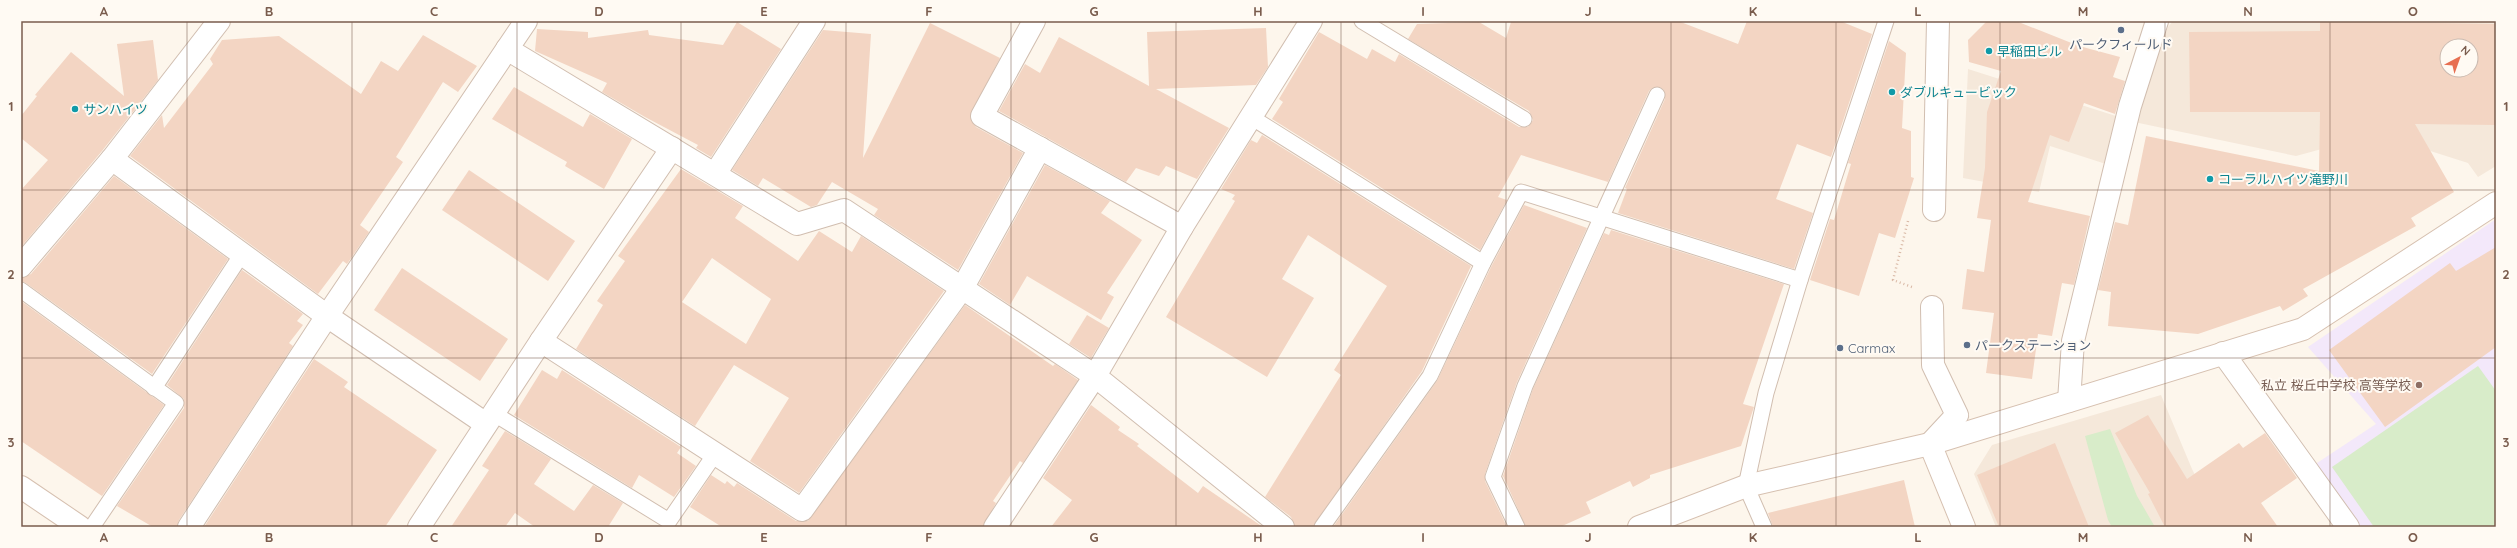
<svg xmlns="http://www.w3.org/2000/svg" width="2517" height="548" font-family="Quicksand,'Noto Sans JP',sans-serif">
<style>
.residential{fill:#f5e8da;fill-rule:evenodd}
.education{fill:#f3e8fa}
.green{fill:#d8ecc9}
.building{fill:#f3d5c3;fill-rule:evenodd}
.lines{fill:none;stroke-linecap:round;stroke-linejoin:round}
.lane-casing{stroke:#d1beb0;stroke-width:17}
.street-casing{stroke:#d1beb0;stroke-width:24}
.secondary-casing{stroke:#d6c0b0;stroke-width:24}
.path{stroke:#d9b8a5;stroke-width:2.5;stroke-dasharray:1 3;stroke-linecap:butt}
.lane{stroke:#fff;stroke-width:15}
.street{stroke:#fff;stroke-width:22}
.secondary{stroke:#fff;stroke-width:22}
.grid{fill:none;stroke:#7a5c4d;stroke-width:1;stroke-opacity:0.55}
.service-dot{fill:#5c6f8a;stroke:#fffaf3;stroke-width:1.5}
.culture-dot{fill:#0f9aa8;stroke:#fffaf3;stroke-width:1.5}
.education-dot{fill:#8d6e63;stroke:#fffaf3;stroke-width:1.5}
.labels{text-anchor:middle;stroke-width:4;stroke-linejoin:round;paint-order:stroke}
.service-label{font-size:13px;fill:#4e5e75;stroke:#fffaf3;text-anchor:start}
.culture-label{font-size:13px;fill:#0d838f;stroke:#fffaf3;text-anchor:start}
.education-label{font-size:13px;fill:#785e54;stroke:#fffaf3;text-anchor:end}
.neatline{fill:none;stroke:#7a5c4d;stroke-width:1.5}
.grid-label{font-size:13px;text-anchor:middle;font-weight:bold;fill:#7a5c4d}
</style>
<rect width="100%" height="100%" fill="#fdf6ec"/>
<g class="residential">
<path d="M2173 21H2496V166L2478 177 2468 163 2377 134 2296 156 2134 122 2168 27ZM2447 46H2471V70H2447Z"/>
<polygon points="1968,69 2119,117 2109,165 2050,146 2039,192 1963,178"/>
<polygon points="2161,395 2192,469 2221,527 1996,527 1974,474 1992,445"/>
</g>
<polygon class="education" points="2496,219 2496,527 2356,527 2314,465 2376,424 2308,347"/>
<g class="green">
<polygon points="2478,366 2496,391 2496,527 2374,527 2332,467"/>
<polygon points="2110,429 2137,496 2155,527 2112,527 2108,520 2085,436"/>
</g>
<g class="building">
<polygon points="1607,21 1678,21 1738,44 1747,21 1840,21 1872,34 1831,157 1797,144 1776,199 1813,213 1794,269 1618,213 1627,189 1625,188 1665,99 1664,90 1660,87 1652,88 1649,91 1608,182 1521,155 1498,197 1507,200 1480,250 1272,119 1283,102 1279,99 1319,32 1367,59 1372,49 1395,62 1399,54 1519,127 1528,127 1533,120 1529,111 1408,39 1417,24 1479,22 1506,38 1511,22"/>
<polygon points="1987,21 2016,21 2079,46 2120,57 2113,77 2125,81 2115,114 2084,103 2069,142 2050,135 2028,202 2090,216 2074,285 2062,283 2052,336 2038,334 2032,379 1986,373 1994,313 1962,309 1967,269 1984,272 1991,220 1977,218 1985,168 1987,112 2001,71 1969,62 1968,40"/>
<path d="M2320 21 2496 24V125L2415 124 2454 192 2411 218 2416 226 2303 289 2308 296 2283 311 2280 306 2198 334 2108 326 2111 292 2098 290 2115 222 2128 225 2146 136 2319 171 2320 112H2190L2189 32 2320 31ZM2447 46H2471V70H2447Z"/>
<polygon points="737,22 781,49 711,157 696,148 698,145 645,117 602,92 607,83 535,51 537,29 588,32 588,38 648,30 649,35 723,45"/>
<polygon points="930,23 1000,58 970,117 976,127 1023,153 958,270 874,215 878,209 832,182 817,205 811,207 763,178 758,186 732,170 823,30 871,34 863,158"/>
<polygon points="1266,28 1268,67 1256,85 1156,89 1229,128 1197,179 1166,166 1159,176 1136,168 1126,182 999,111 1025,64 1040,73 1059,37 1149,86 1147,32"/>
<polygon points="423,35 477,66 458,92 443,82 396,157 403,162 360,225 369,232 347,264 343,261 318,294 130,156 162,115 164,128 213,64 210,59 222,40 279,36 361,94 381,61 398,71"/>
<polygon points="153,40 158,80 102,151 21,247 21,190 48,160 21,138 21,116 37,96 35,95 71,52 124,96 117,44"/>
<polygon points="1889,41 1906,53 1902,128 1911,131 1911,177 1914,178 1895,238 1879,233 1859,296 1810,280 1830,219 1834,220 1851,164 1848,163"/>
<polygon points="514,87 583,127 590,114 632,139 604,189 565,166 567,162 492,119"/>
<polygon points="1262,135 1471,266 1422,371 1313,527 1295,527 1291,517 1265,497 1341,375 1334,370 1387,286 1308,235 1282,279 1314,298 1267,377 1166,317 1235,201 1232,199 1235,195 1221,189 1251,140 1257,143"/>
<polygon points="1045,165 1110,201 1101,213 1142,240 1107,293 1114,297 1101,320 1027,276 1010,305 979,284"/>
<path d="M681 169 743 206 735 218 798 261 819 231 852 252 861 236 944 291 799 493 750 461 789 398 734 365 695 426 576 349 603 305 597 301 625 261 618 256ZM712 258 771 299 746 344 682 302Z"/>
<polygon points="469,170 575,241 548,281 442,210"/>
<polygon points="114,176 228,259 152,374 26,283 21,281 21,278 31,274"/>
<polygon points="1524,205 1587,228 1517,382 1485,474 1485,481 1507,527 1333,527 1437,381 1491,267"/>
<polygon points="1611,230 1784,284 1743,404 1754,407 1741,446 1650,475 1650,478 1633,487 1630,481 1586,502 1591,513 1560,527 1526,527 1503,476 1533,389 1604,233 1609,235"/>
<polygon points="2496,247 2496,347 2385,427 2329,350 2450,263 2456,271"/>
<polygon points="402,268 508,339 480,381 374,310"/>
<polygon points="242,270 303,314 297,321 303,325 289,343 293,346 179,520 177,527 153,527 117,506 184,408 184,399 167,385"/>
<polygon points="21,301 164,405 102,496 21,441"/>
<polygon points="965,305 1053,366 1055,364 1078,380 1023,463 1020,461 993,501 996,503 983,527 722,527 690,507 711,475 725,484 727,481 734,487 737,483 796,521 808,521"/>
<polygon points="1087,315 1109,328 1091,358 1069,344"/>
<polygon points="314,359 348,382 344,387 437,450 385,527 204,527"/>
<polygon points="542,370 557,379 562,370 681,447 677,453 696,466 674,497 639,475 632,488 514,415"/>
<polygon points="1091,405 1120,427 1118,430 1139,444 1137,446 1198,493 1203,486 1263,527 1051,527 1072,500 1043,478"/>
<polygon points="2148,415 2187,479 2239,443 2243,448 2265,433 2297,478 2261,503 2278,527 2165,527 2148,494 2150,493 2115,433"/>
<polygon points="505,431 551,459 534,484 574,511 593,485 623,503 608,527 535,527 515,513 505,527 451,527 489,470 482,466"/>
<polygon points="2055,443 2089,527 1999,527 1977,475"/>
<polygon points="1904,480 1915,527 1773,527 1768,513"/>
</g>
<g class="lines">
<defs>
<g id="lane">
<polyline points="1362,21 1524,119"/>
<polyline points="1251,117 1483,263 1521,192 1800,280"/>
<polyline points="21,290 176,403 92,527"/>
<polyline points="154,388 242,254"/>
<polyline points="493,413 669,521 715,454"/>
<polyline points="1322,527 1430,376 1483,263"/>
<polyline points="1517,527 1493,477 1525,386 1657,95"/>
<polyline points="1764,527 1746,486 1766,393 1800,280 1886,21"/>
</g>
<g id="street">
<polyline points="1034,21 982,116 1182,227"/>
<polyline points="507,49 797,224 844,210 1095,376 1283,527"/>
<polyline points="112,159 327,316 486,424"/>
<polyline points="715,174 814,21"/>
<polyline points="1934,210 1938,21"/>
<polyline points="21,266 112,159 219,21"/>
<polyline points="541,341 802,510 963,287 1040,148"/>
<polyline points="2223,353 2348,527"/>
<polyline points="2069,401 2073,341 2130,106 2157,21"/>
<polyline points="1930,444 1957,415 1933,365 1932,307"/>
<polyline points="189,527 327,316 526,21"/>
<polyline points="419,527 541,341 672,148"/>
<polyline points="995,527 1095,376 1182,227 1311,21"/>
</g>
<g id="secondary">
<polyline points="1930,444 1964,527"/>
<polyline points="21,487 80,527"/>
<polyline points="1639,527 1746,486 1930,444 2303,329 2496,203"/>
</g>
</defs>
<use href="#lane" class="lane-casing"/>
<use href="#street" class="street-casing"/>
<use href="#secondary" class="secondary-casing"/>
<polyline class="path" points="1908,221 1893,280 1912,287"/>
<use href="#lane" class="lane"/>
<use href="#street" class="street"/>
<use href="#secondary" class="secondary"/>
</g>
<path class="grid" d="M187 21V527M352 21V527M517 21V527M681 21V527M846 21V527M1011 21V527M1176 21V527M1341 21V527M1506 21V527M1671 21V527M1836 21V527M2000 21V527M2165 21V527M2330 21V527M21 190H2496M21 358H2496"/>
<g class="service-dot">
<circle cx="2121" cy="30" r="4"/>
<circle cx="1967" cy="345" r="4"/>
<circle cx="1840" cy="348" r="4"/>
</g>
<g class="culture-dot">
<circle cx="1989" cy="51" r="4"/>
<circle cx="1892" cy="92" r="4"/>
<circle cx="75" cy="109" r="4"/>
<circle cx="2210" cy="179" r="4"/>
</g>
<circle class="education-dot" cx="2419" cy="385" r="4"/>
<g class="labels">
<g class="service-label">
<text x="2121" y="49" text-anchor="middle">パークフィールド</text>
<text x="1975" y="350">パークステーション</text>
<text x="1848" y="353">Carmax</text>
</g>
<g class="culture-label">
<text x="1997" y="56">早稲田ビル</text>
<text x="1900" y="97">ダブルキュービック</text>
<text x="83" y="114">サンハイツ</text>
<text x="2218" y="184">コーラルハイツ滝野川</text>
</g>
<g class="education-label">
<text x="2411" y="390">私立 桜丘中学校 高等学校</text>
</g>
</g>
<rect width="2517" height="548" fill="none" stroke="#fffaf3" stroke-width="44"/>
<g transform="translate(2459 58) rotate(41)"><circle r="19" fill="#fffaf3" stroke="#cabbb1"/>
<path d="M0-3L7 15L0 10L-7 15Z" fill="#e76f51"/>
<text y="-6" font-size="11" font-weight="bold" text-anchor="middle" fill="#7a5c4d">N</text>
</g>
<rect x="22" y="22" width="2473" height="504" class="neatline"/>
<g class="grid-label">
<text x="104" y="16">A</text>
<text x="269" y="16">B</text>
<text x="434" y="16">C</text>
<text x="599" y="16">D</text>
<text x="764" y="16">E</text>
<text x="929" y="16">F</text>
<text x="1094" y="16">G</text>
<text x="1258" y="16">H</text>
<text x="1423" y="16">I</text>
<text x="1588" y="16">J</text>
<text x="1753" y="16">K</text>
<text x="1918" y="16">L</text>
<text x="2083" y="16">M</text>
<text x="2248" y="16">N</text>
<text x="2413" y="16">O</text>
<text x="11" y="111">1</text>
<text x="2506" y="111">1</text>
<text x="11" y="279">2</text>
<text x="2506" y="279">2</text>
<text x="11" y="447">3</text>
<text x="2506" y="447">3</text>
<text x="104" y="542">A</text>
<text x="269" y="542">B</text>
<text x="434" y="542">C</text>
<text x="599" y="542">D</text>
<text x="764" y="542">E</text>
<text x="929" y="542">F</text>
<text x="1094" y="542">G</text>
<text x="1258" y="542">H</text>
<text x="1423" y="542">I</text>
<text x="1588" y="542">J</text>
<text x="1753" y="542">K</text>
<text x="1918" y="542">L</text>
<text x="2083" y="542">M</text>
<text x="2248" y="542">N</text>
<text x="2413" y="542">O</text>
</g>
</svg>
